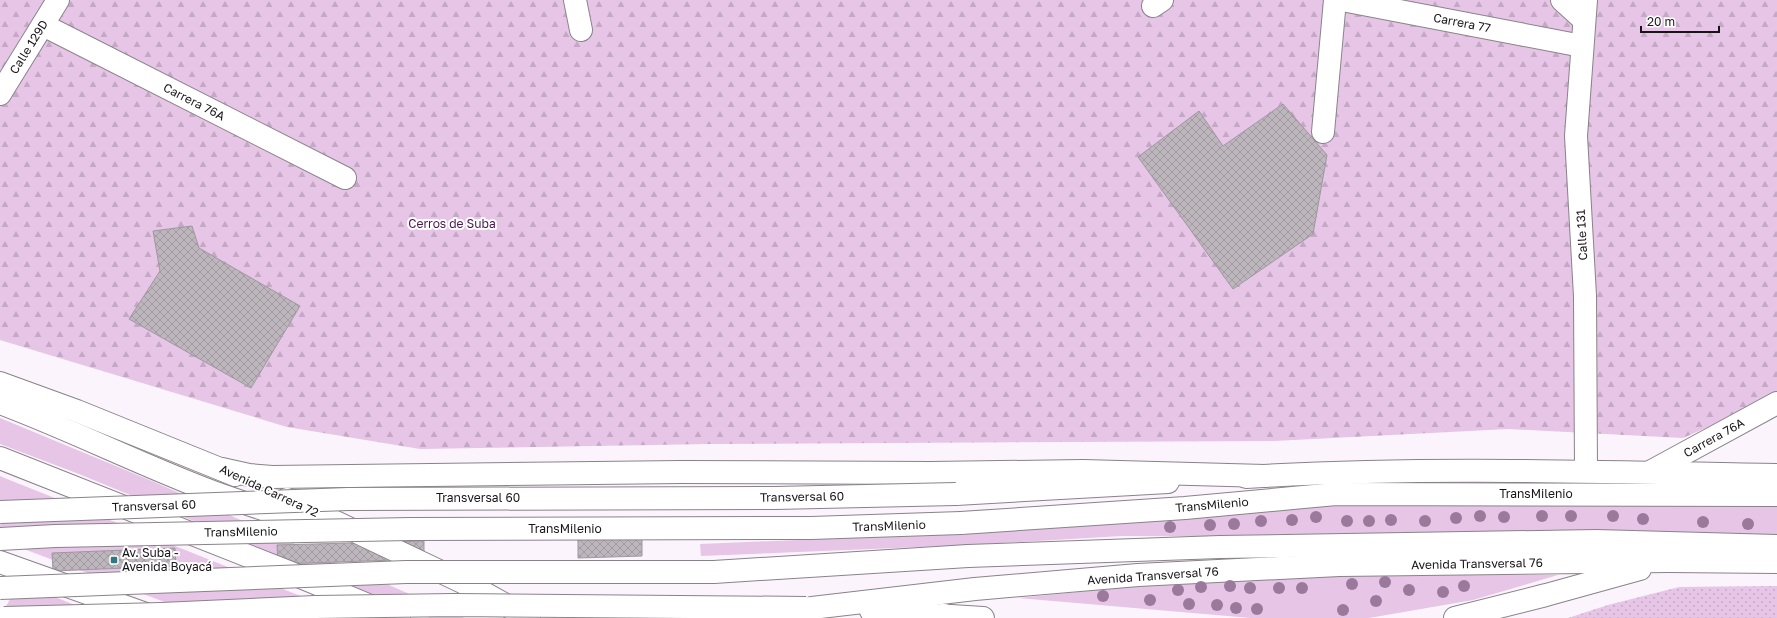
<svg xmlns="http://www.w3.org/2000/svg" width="1777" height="618" font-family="'Golos Text',sans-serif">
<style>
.grass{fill:#e6c5e6}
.forest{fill:url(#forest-firs)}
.park{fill:url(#park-dots)}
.building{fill:url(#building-cross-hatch);stroke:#9f989f}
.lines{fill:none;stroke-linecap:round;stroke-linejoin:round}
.minor-casing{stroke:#898389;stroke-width:24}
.major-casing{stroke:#898389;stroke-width:24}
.highway-casing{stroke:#898389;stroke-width:24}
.minor{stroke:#fff;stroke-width:22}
.major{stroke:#fff;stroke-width:22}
.highway{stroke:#fff;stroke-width:22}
.minor-bridge-casing{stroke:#898389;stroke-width:24;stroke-linecap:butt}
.major-bridge-casing{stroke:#898389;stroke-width:24;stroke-linecap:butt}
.minor-bridge{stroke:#fff;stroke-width:22}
.major-bridge{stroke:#fff;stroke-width:22}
.tree{fill:#9b799d}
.poi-dot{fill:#30797e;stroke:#fff;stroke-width:1.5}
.labels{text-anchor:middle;stroke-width:4;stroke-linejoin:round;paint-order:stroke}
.street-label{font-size:12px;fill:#181518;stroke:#fff}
.park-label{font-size:12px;fill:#4b154f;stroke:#fff}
.poi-label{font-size:12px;fill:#181518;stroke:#fff;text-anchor:start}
</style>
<defs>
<pattern id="forest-firs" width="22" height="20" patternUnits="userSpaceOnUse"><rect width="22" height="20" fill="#e6c5e6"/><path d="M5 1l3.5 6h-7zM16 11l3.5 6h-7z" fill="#c5a8c5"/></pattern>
<pattern id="park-dots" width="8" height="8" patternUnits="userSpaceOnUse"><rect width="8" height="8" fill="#e6c5e6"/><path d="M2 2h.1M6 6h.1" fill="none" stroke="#c5a8c5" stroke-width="1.8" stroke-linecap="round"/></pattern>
<pattern id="building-cross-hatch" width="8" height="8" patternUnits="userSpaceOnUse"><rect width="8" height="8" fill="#bdb6bd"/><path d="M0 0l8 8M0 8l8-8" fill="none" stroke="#a29ca2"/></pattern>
</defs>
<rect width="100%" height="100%" fill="#fcf4fc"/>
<g class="grass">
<polygon points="0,418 152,481 464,618 430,618 79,474 0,444"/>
<polygon points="0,476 7,479 356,618 207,618 0,540"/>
<polygon points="1321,500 1777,500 1777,538 1121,536 969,545 701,556 700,544 968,533"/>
<polygon points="1365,575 1558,575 1473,600 1369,618 1251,618 1018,598 1177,582"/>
<polygon points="19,582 106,618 0,618"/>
</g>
<polygon class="forest" points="0,0 1777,0 1777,397 1683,438 1508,429 1274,441 708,444 420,449 287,427 0,340"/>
<polygon class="park" points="1777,586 1777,618 1568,618 1608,605 1679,587"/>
<g class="building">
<polygon points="1283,104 1327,155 1313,234 1233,289 1138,157 1199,111 1223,146"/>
<polygon points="192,226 199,248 300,306 251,388 129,319 160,271 153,231"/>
<polygon points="642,537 642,556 578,558 578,539"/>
<polygon points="424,541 424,559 278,564 277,545"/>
<polygon points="175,548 176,566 53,571 52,553"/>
</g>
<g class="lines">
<defs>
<g id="minor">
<polyline points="575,0 581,30"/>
<polyline points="1342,0 1582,46"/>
<polyline points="1562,0 1584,20"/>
<polyline points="1153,6 1162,0"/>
<polyline points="43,25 345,178"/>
<polyline points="0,94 58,0"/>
<polyline points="1323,132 1335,0"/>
<polyline points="1586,471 1585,296 1576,136 1586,0"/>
<polyline points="1650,472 1777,403"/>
<polyline points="961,523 1185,508 1336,494 1777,495"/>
<polyline points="968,556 1220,547 1596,541 1777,546"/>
</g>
<g id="major">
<path d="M1246 477C1423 466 1600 472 1777 475"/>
<polyline points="956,494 1168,482"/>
<polyline points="812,608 975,589 1138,575 1339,565 1668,561 1777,562"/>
<polyline points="871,611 983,618"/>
<polyline points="1455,618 1546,595 1640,569"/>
</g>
<g id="highway">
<polyline points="0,383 77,411 235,475"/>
<path d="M0 403C72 430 141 465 213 492 249 505 285 516 320 528"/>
<polyline points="0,458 291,573 399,618"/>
<polyline points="222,469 249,475 272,477 681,472 931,473 1083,471 1265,476"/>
<polyline points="287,499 477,589 529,618"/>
<polyline points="0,562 146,614"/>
<polyline points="944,615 948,618"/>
</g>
</defs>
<use href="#minor" class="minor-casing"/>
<use href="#major" class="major-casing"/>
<use href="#highway" class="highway-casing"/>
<use href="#minor" class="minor"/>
<use href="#major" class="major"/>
<use href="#highway" class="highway"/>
<defs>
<g id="minor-bridge">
<polyline points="0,539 55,536 410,529 811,528 961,523"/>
<polyline points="0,588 406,572 714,572 968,556"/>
</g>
<g id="major-bridge">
<polyline points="0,512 348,499 775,498 956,494"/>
<polyline points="4,618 161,614 315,607 454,605 806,608"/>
</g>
</defs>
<use href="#minor-bridge" class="minor-bridge-casing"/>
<use href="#major-bridge" class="major-bridge-casing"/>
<use href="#minor-bridge" class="minor-bridge"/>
<use href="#major-bridge" class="major-bridge"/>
</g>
<g class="tree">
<circle cx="1480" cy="516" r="6"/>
<circle cx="1542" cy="516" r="6"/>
<circle cx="1571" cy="516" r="6"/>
<circle cx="1613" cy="516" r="6"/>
<circle cx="1316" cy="517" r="6"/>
<circle cx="1504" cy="517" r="6"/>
<circle cx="1456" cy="518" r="6"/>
<circle cx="1643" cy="519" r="6"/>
<circle cx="1292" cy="520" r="6"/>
<circle cx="1391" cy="520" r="6"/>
<circle cx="1261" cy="521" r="6"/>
<circle cx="1347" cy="521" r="6"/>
<circle cx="1369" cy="521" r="6"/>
<circle cx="1425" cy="521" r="6"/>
<circle cx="1703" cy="522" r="6"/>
<circle cx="1234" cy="524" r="6"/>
<circle cx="1748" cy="524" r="6"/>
<circle cx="1210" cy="525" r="6"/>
<circle cx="1170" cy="527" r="6"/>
<circle cx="1385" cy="582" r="6"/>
<circle cx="1352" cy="584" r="6"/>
<circle cx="1230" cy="586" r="6"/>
<circle cx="1464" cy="586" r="6"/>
<circle cx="1201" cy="587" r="6"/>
<circle cx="1250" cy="588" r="6"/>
<circle cx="1279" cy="588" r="6"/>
<circle cx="1302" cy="588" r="6"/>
<circle cx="1178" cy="590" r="6"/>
<circle cx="1409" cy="590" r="6"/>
<circle cx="1443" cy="592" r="6"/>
<circle cx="1103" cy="596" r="6"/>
<circle cx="1150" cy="600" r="6"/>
<circle cx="1376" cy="601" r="6"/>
<circle cx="1189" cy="604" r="6"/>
<circle cx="1217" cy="605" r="6"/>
<circle cx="1236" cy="608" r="6"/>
<circle cx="1257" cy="609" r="6"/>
<circle cx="1343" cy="610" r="6"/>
</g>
<rect class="poi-dot" x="110" y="556" width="8" height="8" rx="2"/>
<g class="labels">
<g class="street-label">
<text transform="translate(1462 23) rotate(11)" y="4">Carrera 77</text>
<text transform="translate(29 47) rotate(-58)" y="4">Calle 129D</text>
<text transform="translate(194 102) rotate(27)" y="4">Carrera 76A</text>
<text transform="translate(1582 235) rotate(-93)" y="4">Calle 131</text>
<text transform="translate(1714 438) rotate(-29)" y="4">Carrera 76A</text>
<text transform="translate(269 491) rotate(25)" y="4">Avenida Carrera 72</text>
<text x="1536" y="498">TransMilenio</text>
<text transform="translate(802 497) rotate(-1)" y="4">Transversal 60</text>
<text x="478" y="502">Transversal 60</text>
<text transform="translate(1212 505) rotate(-5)" y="4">TransMilenio</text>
<text transform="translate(154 506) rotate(-2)" y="4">Transversal 60</text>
<text transform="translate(889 526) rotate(-2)" y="4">TransMilenio</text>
<text x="565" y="533">TransMilenio</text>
<text transform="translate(241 532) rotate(-1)" y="4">TransMilenio</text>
<text transform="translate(1477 564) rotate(-1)" y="4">Avenida Transversal 76</text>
<text transform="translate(1153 576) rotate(-4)" y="4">Avenida Transversal 76</text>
</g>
<g class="park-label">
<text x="452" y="228">Cerros de Suba</text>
</g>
<g class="poi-label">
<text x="122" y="557">Av. Suba -<tspan x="122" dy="14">Avenida Boyacá</tspan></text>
</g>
</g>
<path d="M1641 26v6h78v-6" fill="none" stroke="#181518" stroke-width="2"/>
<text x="1647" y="26" font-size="12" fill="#181518" stroke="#ffffff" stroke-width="3" paint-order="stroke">20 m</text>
</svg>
